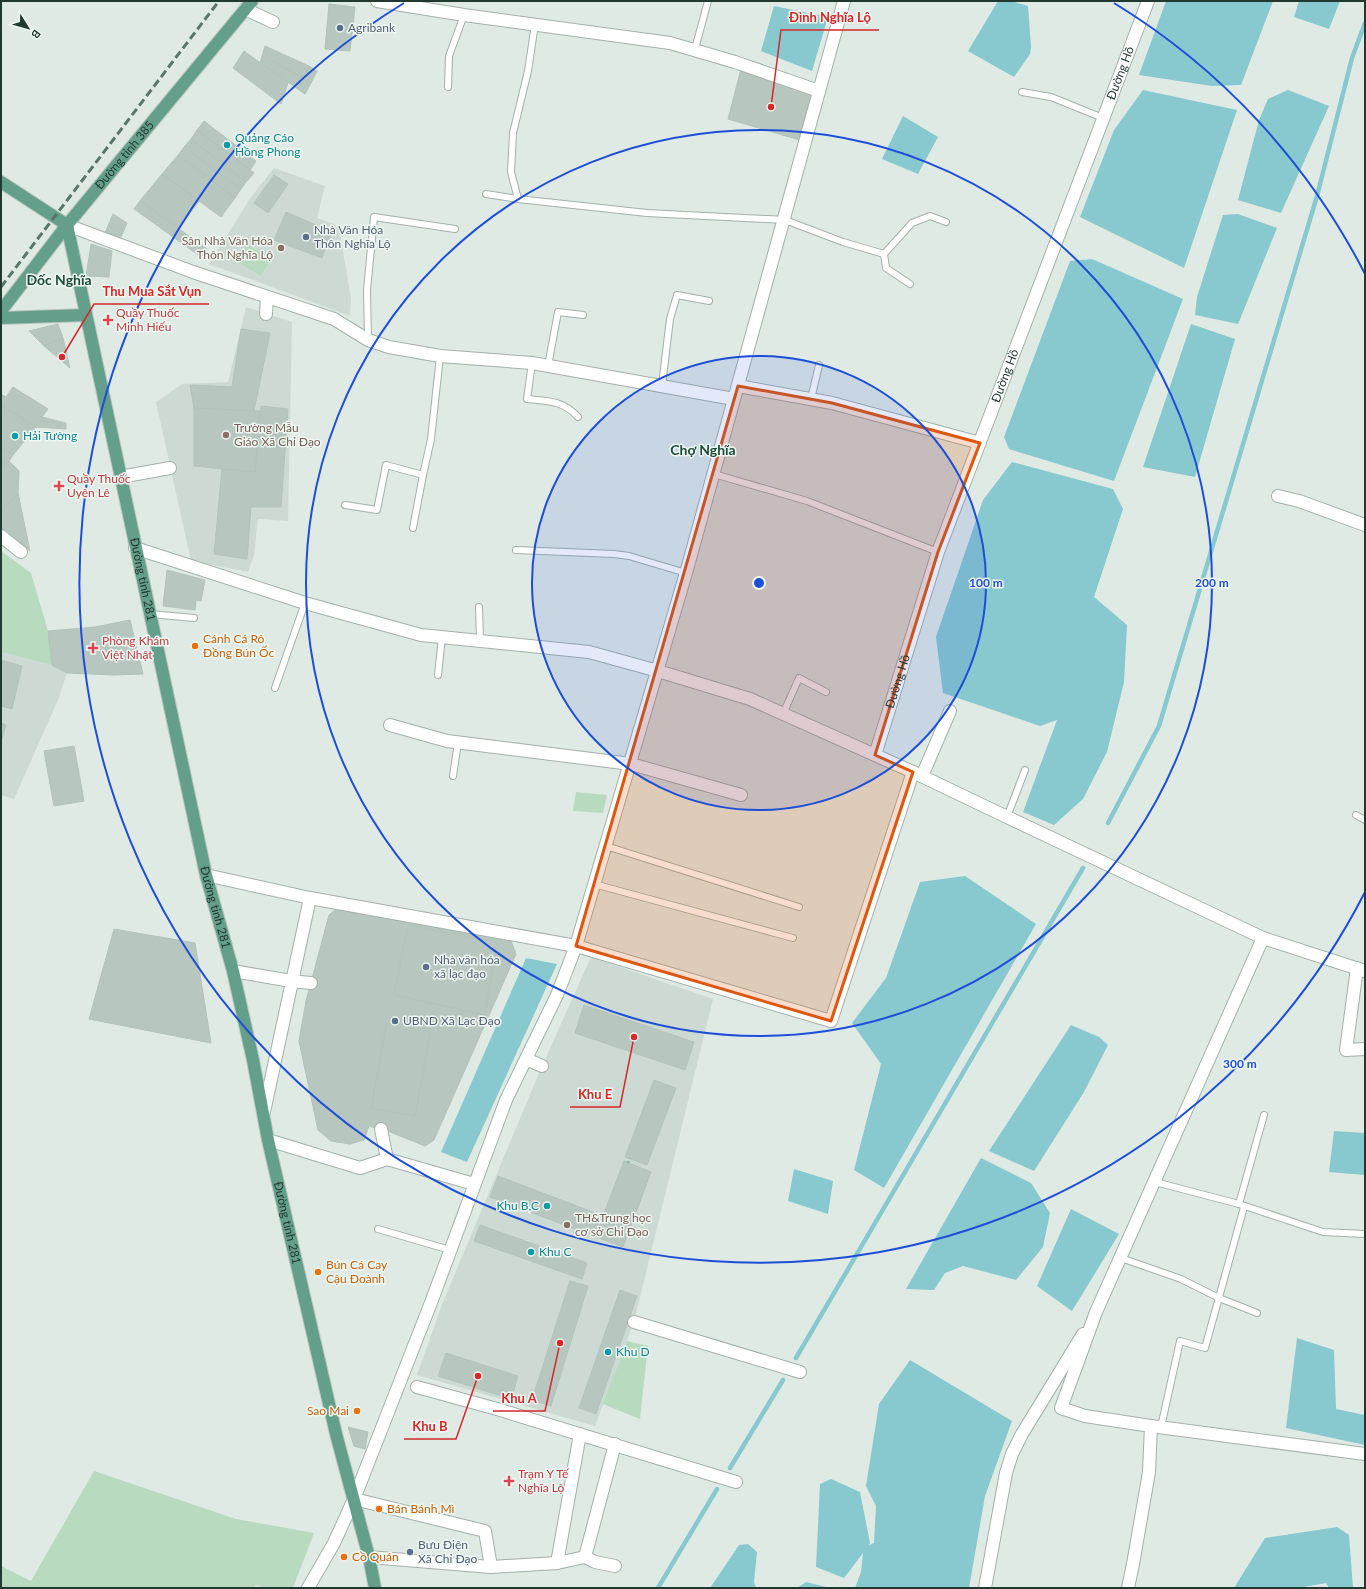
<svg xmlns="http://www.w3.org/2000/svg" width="1366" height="1589" font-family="Lato,sans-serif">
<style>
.built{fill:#cddad3}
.green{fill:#b8dbbf}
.water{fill:#87c9cf}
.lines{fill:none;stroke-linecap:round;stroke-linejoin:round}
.stream{stroke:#87c9cf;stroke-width:4.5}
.building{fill:#b7c7c0;stroke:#b2c3bb}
.lane-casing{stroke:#a2b1ab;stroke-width:8}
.street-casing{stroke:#a2b1ab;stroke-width:14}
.primary-casing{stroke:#bcc4c1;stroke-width:14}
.path{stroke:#80ad9b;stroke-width:2.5;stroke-dasharray:2 3;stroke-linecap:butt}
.lane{stroke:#fff;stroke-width:6}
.street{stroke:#fff;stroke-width:12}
.primary{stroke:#649f8b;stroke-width:12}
.rail{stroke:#5a756c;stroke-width:3;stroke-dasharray:8 4;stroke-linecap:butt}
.marked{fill:#de570e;fill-opacity:0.2;stroke:#de570e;stroke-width:3;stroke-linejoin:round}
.ring{fill:none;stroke:#1d4ed8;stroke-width:2}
.service-dot{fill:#5c6f8a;stroke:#eff7f2;stroke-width:1.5}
.culture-dot{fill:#0f9aa8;stroke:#eff7f2;stroke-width:1.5}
.education-dot{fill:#8d6e63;stroke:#eff7f2;stroke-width:1.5}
.health-dot{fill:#e0444e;stroke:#eff7f2;stroke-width:1.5}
.food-dot{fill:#e8710a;stroke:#eff7f2;stroke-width:1.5}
.labels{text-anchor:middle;stroke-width:3;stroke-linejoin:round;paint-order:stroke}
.service-label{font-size:12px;fill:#4e5e75;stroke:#eff7f2;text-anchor:start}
.street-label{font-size:12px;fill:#203931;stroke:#eff7f2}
.culture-label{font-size:12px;fill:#0d838f;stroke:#eff7f2;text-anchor:start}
.education-label{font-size:12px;fill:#785e54;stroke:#eff7f2;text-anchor:start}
.health-label{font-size:12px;fill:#be3a42;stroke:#eff7f2;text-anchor:start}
.food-label{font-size:12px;fill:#c56008;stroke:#eff7f2;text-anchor:start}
.quarter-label{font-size:14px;font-weight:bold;fill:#1d4b3c;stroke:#eff7f2}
.centre{fill:#1d4ed8;stroke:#eff7f2;stroke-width:2}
.ring-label{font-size:12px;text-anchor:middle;font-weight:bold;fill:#1d4ed8;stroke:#eff7f2;stroke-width:3;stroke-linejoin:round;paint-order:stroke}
.leader{fill:none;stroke:#d62828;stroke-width:1.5}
.callout-dot{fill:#d62828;stroke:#eff7f2;stroke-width:1.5}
.callout-label{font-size:13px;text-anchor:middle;font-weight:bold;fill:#d62828;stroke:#eff7f2;stroke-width:3;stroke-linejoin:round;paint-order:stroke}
</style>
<rect width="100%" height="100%" fill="#dfeae4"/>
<g class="built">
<polygon points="274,168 325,186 317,218 335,224 340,233 351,299 350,316 209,264 251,197"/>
<polygon points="246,307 292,322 288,521 258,519 254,555 248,572 191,561 156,402 182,384 228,382"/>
<polygon points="1,652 52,665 67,673 58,700 14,799 1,795"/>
<polygon points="591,957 713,999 634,1322 595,1426 417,1375 443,1302 542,1066"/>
</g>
<g class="green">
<polygon points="246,244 271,258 261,276 236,261"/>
<polygon points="1,551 31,573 48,631 52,665 1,652"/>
<polygon points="576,792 607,795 603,813 573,811"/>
<polygon points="627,1341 648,1346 640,1419 603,1404"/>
<polygon points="94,1471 236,1519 314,1533 293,1588 263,1588 256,1585 254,1588 1,1588 1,1566 31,1581"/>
</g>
<g class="water">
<polygon points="998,1 1011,1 1028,6 1031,47 1030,54 1014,77 968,51"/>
<polygon points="1166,1 1273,1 1241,85 1212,86 1139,75"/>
<polygon points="1299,1 1340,1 1329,29 1294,17"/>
<polygon points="774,6 828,17 812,71 761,51"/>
<polygon points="1143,90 1237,110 1184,268 1080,217 1114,130"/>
<polygon points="1288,90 1329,106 1281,213 1238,200 1259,120 1268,99"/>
<polygon points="903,116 938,137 918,174 882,159"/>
<polygon points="1238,214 1277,228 1238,324 1195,315 1197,297 1223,215"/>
<polygon points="1092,259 1183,299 1114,481 1009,449 1004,437 1070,261"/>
<polygon points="1191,324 1235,339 1195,477 1143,467"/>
<polygon points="1012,462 1113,489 1123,509 1094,597 1127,625 1124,682 1107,752 1083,799 1054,825 1023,812 1057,720 1040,726 943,693 936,637 983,500"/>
<polygon points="965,876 1036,924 884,1188 854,1170 881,1064 852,1023 886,978 920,882"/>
<polygon points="526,958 557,964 467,1162 441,1152"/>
<polygon points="1071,1025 1099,1037 1108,1045 1084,1092 1034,1171 989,1151"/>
<polygon points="1334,1131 1365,1133 1365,1175 1329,1172"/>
<polygon points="981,1158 1031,1183 1050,1213 1043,1247 1016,1280 963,1266 945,1273 934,1290 906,1289"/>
<polygon points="794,1169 833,1181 828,1214 788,1201"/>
<polygon points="1071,1209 1119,1234 1072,1311 1037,1286"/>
<polygon points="1297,1338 1334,1350 1336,1409 1365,1415 1365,1445 1286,1428"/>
<polygon points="910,1360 1012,1421 985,1496 969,1588 855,1588 861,1572 863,1553 844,1578 816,1567 820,1484 831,1479 860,1492 870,1543 869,1545 874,1543 876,1506 866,1486 879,1404"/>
<polygon points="1337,1527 1349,1535 1353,1588 1329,1588 1326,1583 1298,1588 1234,1588 1265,1538"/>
<polygon points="748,1544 757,1552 754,1582 756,1588 710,1588 739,1545"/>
<polygon points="806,1582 830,1588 797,1588"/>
</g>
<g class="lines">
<g class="stream">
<polyline points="1108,823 1159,726 1317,196 1352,58 1365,23"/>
<polyline points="796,1358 1083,868"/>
<polyline points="730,1468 783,1380"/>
<polyline points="658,1588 717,1489"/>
</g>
</g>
<g class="building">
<polygon points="329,4 355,7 350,51 325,49"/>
<polygon points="265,46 309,66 303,79 273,61 268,68 260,63"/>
<polygon points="244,51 288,83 281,104 233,68"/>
<polygon points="273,61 311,83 305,94 268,68"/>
<polygon points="309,66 317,71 311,83 303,79"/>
<polygon points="741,69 813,95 803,141 728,119"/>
<polygon points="204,121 256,161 250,170 197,130"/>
<polygon points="197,130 254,173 246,182 191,139"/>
<polygon points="191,139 246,182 241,189 184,147"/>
<polygon points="184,147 241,189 235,198 178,155"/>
<polygon points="178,155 235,198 221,217 162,174"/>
<polygon points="162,174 199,201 178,229 140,201"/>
<polygon points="274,175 288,184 268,213 254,203"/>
<polygon points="140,201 207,249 201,257 134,209"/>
<polygon points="286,212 332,232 322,258 274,240"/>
<polygon points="113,214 127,223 120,239 105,233"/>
<polygon points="91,244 112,251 109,277 86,276"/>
<polygon points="58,324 63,338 44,346 29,331"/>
<polygon points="241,329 270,333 254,411 194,408 190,385 232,387"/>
<polygon points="63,338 70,368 44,346"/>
<polygon points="13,387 48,409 42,417 66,423 66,429 36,427 1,405 1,394 6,397"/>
<polygon points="1,405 36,427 13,455 1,446"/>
<polygon points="261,406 288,409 281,507 251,507 247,559 214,554 222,469 255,472"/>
<polygon points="194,408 260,411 255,472 194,466"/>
<polygon points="1,446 13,455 6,465 1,461"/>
<polygon points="1,461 6,465 1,470"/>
<polygon points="9,461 19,471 18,493 1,512 1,470"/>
<polygon points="18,493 30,551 1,529 1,512"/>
<polygon points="167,570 205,580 201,601 196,600 195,610 163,606"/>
<polygon points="130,620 143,674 114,675 67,673 52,665 48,631 95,627"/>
<polygon points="1,660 22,666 12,709 1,706"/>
<polygon points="1,723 6,725 1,742"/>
<polygon points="74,746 84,801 54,806 44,751"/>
<polygon points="339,907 511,941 516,954 434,1140 425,1146 390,1132 369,1126 364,1140 350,1144 331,1141 318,1130 299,1041 306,1001 329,915"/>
<polygon points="408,925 497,943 485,1015 394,995"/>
<polygon points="114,929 195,943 211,1043 89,1019"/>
<polygon points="584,1005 694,1042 685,1070 575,1033"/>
<polygon points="387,1022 431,1030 415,1116 371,1108"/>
<polygon points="654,1080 676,1088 647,1165 625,1157"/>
<polygon points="624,1161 651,1172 623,1247 490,1197 498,1176 603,1216"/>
<polygon points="480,1225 587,1263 582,1279 474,1241"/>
<polygon points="570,1281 588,1286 551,1406 532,1400"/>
<polygon points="620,1290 637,1296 596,1414 579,1408"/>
<polygon points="446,1353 518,1376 511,1399 438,1376"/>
<polygon points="348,1427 368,1432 365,1449 354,1446"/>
</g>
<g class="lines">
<defs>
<g id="lane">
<polyline points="535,24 528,71 513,133 511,172 518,199 647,213 785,220 843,242 884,254 886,268 910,284"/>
<polyline points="695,49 708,1"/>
<polyline points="448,87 449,56 464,15"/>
<polyline points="1022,92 1051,97 1103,118"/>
<polyline points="486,194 518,199"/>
<polyline points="884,254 912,223 930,216 946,222"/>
<polyline points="368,340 367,290 374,217 455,229"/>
<path d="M532 363 527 399C547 401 563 400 578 417"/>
<polyline points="548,366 558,312 583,315"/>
<polyline points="662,385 670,319 677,295 709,301"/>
<polyline points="811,399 819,365"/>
<polyline points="714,474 807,501 938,552"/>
<polyline points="345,505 377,510 386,465 423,475 431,439 440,356"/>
<polyline points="413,528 423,475"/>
<polyline points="516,550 614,554 629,556 686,573"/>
<polyline points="479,607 480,641"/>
<polyline points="150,614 194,618"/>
<polyline points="438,675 442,637"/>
<polyline points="275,688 305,603"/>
<polyline points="783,714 799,678 826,692"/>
<polyline points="453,776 458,742"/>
<polyline points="1356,815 1365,820"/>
<polyline points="1007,817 1025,770"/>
<polyline points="606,846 799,907"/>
<polyline points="594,884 793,938"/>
<polyline points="1155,1182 1239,1204 1323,1232 1365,1234"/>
<polyline points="1239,1204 1264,1115"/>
<polyline points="378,1229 450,1250"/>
<polyline points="1121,1258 1181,1279 1219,1298 1257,1313"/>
<polyline points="1161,1427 1180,1341 1205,1348 1244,1207"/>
</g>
<g id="street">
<polyline points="377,1 464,15 670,43 735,62 819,91"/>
<polyline points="245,9 273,22"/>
<polyline points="67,225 193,272 334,319 368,340 389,347 440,356 532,363 734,399"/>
<polyline points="266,314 267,297"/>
<polyline points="738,386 832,403 980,443"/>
<polyline points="120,477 170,468"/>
<polyline points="1278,496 1299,501 1365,525"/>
<polyline points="1,536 21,552"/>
<polyline points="135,548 305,603 421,635 589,652 658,671 750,699 913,772 1007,817 1263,938 1365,971"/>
<polyline points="390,725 447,741 631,764 741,795"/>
<path id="s1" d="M875 755 938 552 1148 1"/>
<polyline points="922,776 950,711"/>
<polyline points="206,875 310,898 576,946 831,1021 913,772"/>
<polyline points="1263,938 1096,1312 1061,1408 1085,1416 1151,1426 1365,1454"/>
<polyline points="1357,968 1346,1050 1365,1049"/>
<polyline points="233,971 291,981 311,983"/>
<polyline points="526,1059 542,1066"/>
<polyline points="264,1112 310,898"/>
<polyline points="381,1129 387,1159"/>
<polyline points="268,1140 360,1168 387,1159 474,1184"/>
<polyline points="634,1322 800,1372"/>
<polyline points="417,1387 497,1409 736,1482"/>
<polyline points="354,1499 485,1531 491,1567 557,1563 585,1557 615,1444"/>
<polyline points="369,1557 491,1567"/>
<polyline points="585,1557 595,1562 615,1566"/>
<polyline points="557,1563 580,1434"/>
<polyline points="308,1588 334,1543 354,1499 432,1300 506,1100 557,995 576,946 686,573 844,1"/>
<polyline points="985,1588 1006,1473 1012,1454 1022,1434 1083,1334"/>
<polyline points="1128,1588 1133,1564 1149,1472 1151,1426"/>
</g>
<g id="primary">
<path id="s2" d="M1 182 67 225 206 875 233 971 253 1060 268 1140 336 1434 369 1557 375 1588"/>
<path id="s3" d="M1 311 67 225 252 1"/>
<polyline points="1,318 86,315"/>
</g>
</defs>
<use href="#lane" class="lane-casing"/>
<use href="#street" class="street-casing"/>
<use href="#primary" class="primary-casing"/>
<polyline class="path" points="628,1163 630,1158"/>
<use href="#lane" class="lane"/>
<use href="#street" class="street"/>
<use href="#primary" class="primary"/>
<polyline class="rail" points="1,287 219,1"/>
</g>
<path class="marked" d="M738 386 832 403 980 443 938 552 875 755 913 772 831 1021 576 946Z"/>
<circle cx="759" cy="583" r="227" fill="#1d4ed8" fill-opacity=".12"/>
<g class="ring">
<circle cx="759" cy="583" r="227"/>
<circle cx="759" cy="583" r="453"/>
<path d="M1365 892A680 680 0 1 1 404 3M1114 3A680 680 0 0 1 1365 274"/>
</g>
<g class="service-dot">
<circle cx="340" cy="28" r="4"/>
<circle cx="306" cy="237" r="4"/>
<circle cx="426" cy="967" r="4"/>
<circle cx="395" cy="1021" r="4"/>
<circle cx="410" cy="1552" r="4"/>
</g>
<g class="culture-dot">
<circle cx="227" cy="145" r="4"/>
<circle cx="15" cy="436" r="4"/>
<circle cx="547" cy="1206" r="4"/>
<circle cx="531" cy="1252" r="4"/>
<circle cx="608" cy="1352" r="4"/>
</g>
<g class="education-dot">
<circle cx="281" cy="248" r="4"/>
<circle cx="226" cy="435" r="4"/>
<circle cx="567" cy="1225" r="4"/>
</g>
<g class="health-dot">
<path d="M106 314h4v4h4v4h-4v4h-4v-4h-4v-4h4z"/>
<path d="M57 480h4v4h4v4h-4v4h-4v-4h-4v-4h4z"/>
<path d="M91 642h4v4h4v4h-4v4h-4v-4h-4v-4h4z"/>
<path d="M507 1475h4v4h4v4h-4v4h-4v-4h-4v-4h4z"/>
</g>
<g class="food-dot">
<circle cx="195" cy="646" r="4"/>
<circle cx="318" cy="1272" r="4"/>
<circle cx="357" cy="1411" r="4"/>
<circle cx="379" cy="1509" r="4"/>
<circle cx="344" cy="1557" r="4"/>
</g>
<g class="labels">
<g class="service-label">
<text x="348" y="32">Agribank</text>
<text x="314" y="234">Nhà Văn Hóa<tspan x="314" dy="14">Thôn Nghĩa Lộ</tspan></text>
<text x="434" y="964">Nhà văn hóa<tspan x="434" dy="14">xã lạc đạo</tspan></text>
<text x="403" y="1025">UBND Xã Lạc Đạo</text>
<text x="418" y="1549">Bưu Điện<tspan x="418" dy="14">Xã Chỉ Đạo</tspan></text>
</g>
<g class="street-label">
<text dy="4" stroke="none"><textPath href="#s1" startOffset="725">Đường Hồ</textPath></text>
<text dy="4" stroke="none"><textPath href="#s3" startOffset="199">Đường tỉnh 385</textPath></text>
<text dy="4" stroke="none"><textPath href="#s1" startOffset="401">Đường Hồ</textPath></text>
<text dy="4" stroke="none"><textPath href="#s2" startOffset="441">Đường tỉnh 281</textPath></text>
<text dy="4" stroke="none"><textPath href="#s1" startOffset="77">Đường Hồ</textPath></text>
<text dy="4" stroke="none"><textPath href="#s2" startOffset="777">Đường tỉnh 281</textPath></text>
<text dy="4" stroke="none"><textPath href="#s2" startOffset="1101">Đường tỉnh 281</textPath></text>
</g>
<g class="culture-label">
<text x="235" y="142">Quảng Cáo<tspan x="235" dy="14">Hồng Phong</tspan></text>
<text x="23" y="440">Hải Tường</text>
<text x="539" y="1210" text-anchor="end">Khu B,C</text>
<text x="539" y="1256">Khu C</text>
<text x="616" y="1356">Khu D</text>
</g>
<g class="education-label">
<text x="273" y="245" text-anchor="end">Sân Nhà Văn Hóa<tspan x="273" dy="14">Thôn Nghĩa Lộ</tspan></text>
<text x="234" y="432">Trường Mẫu<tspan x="234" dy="14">Giáo Xã Chỉ Đạo</tspan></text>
<text x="575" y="1222">TH&amp;Trung học<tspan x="575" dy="14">cơ sở Chỉ Đạo</tspan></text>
</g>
<g class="health-label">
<text x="116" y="317">Quầy Thuốc<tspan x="116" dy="14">Minh Hiếu</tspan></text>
<text x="67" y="483">Quầy Thuốc<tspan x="67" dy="14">Uyên Lê</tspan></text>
<text x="102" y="645">Phòng Khám<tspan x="102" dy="14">Việt Nhật</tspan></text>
<text x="518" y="1478">Trạm Y Tế<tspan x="518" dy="14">Nghĩa Lộ</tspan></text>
</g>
<g class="food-label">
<text x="203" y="643">Cánh Cá Rô<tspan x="203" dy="14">Đồng Bún Ốc</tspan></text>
<text x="326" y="1269">Bún Cá Cay<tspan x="326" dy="14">Cậu Đoành</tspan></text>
<text x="349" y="1415" text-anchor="end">Sao Mai</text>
<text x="387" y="1513">Bán Bánh Mì</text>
<text x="352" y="1561">Cồ Quán</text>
</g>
<g class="quarter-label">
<text x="59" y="285">Dốc Nghĩa</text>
<text x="703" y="455">Chợ Nghĩa</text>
</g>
</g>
<circle cx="759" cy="583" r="6" class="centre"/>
<g class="ring-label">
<text x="986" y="587">100 m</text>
<text x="1212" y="587">200 m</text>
<text x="1240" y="1068">300 m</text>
</g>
<path class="leader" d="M771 107L781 30H879M62 357L94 304H209M634 1037L620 1107H570M560 1343L545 1411H493M478 1376L456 1439H404"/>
<g class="callout-dot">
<circle cx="771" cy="107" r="4"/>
<circle cx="62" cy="357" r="4"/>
<circle cx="634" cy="1037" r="4"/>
<circle cx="560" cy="1343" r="4"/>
<circle cx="478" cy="1376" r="4"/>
</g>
<g class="callout-label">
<text x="830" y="22">Đình Nghĩa Lộ</text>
<text x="152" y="296">Thu Mua Sắt Vụn</text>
<text x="595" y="1099">Khu E</text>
<text x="519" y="1403">Khu A</text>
<text x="430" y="1431">Khu B</text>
</g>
<rect width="1366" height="1589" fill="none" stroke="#203931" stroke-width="4"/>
<g transform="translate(28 28) rotate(127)" stroke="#eff7f2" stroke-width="3" paint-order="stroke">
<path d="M0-3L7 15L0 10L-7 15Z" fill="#203931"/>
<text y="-6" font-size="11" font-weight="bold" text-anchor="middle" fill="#203931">B</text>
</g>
</svg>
